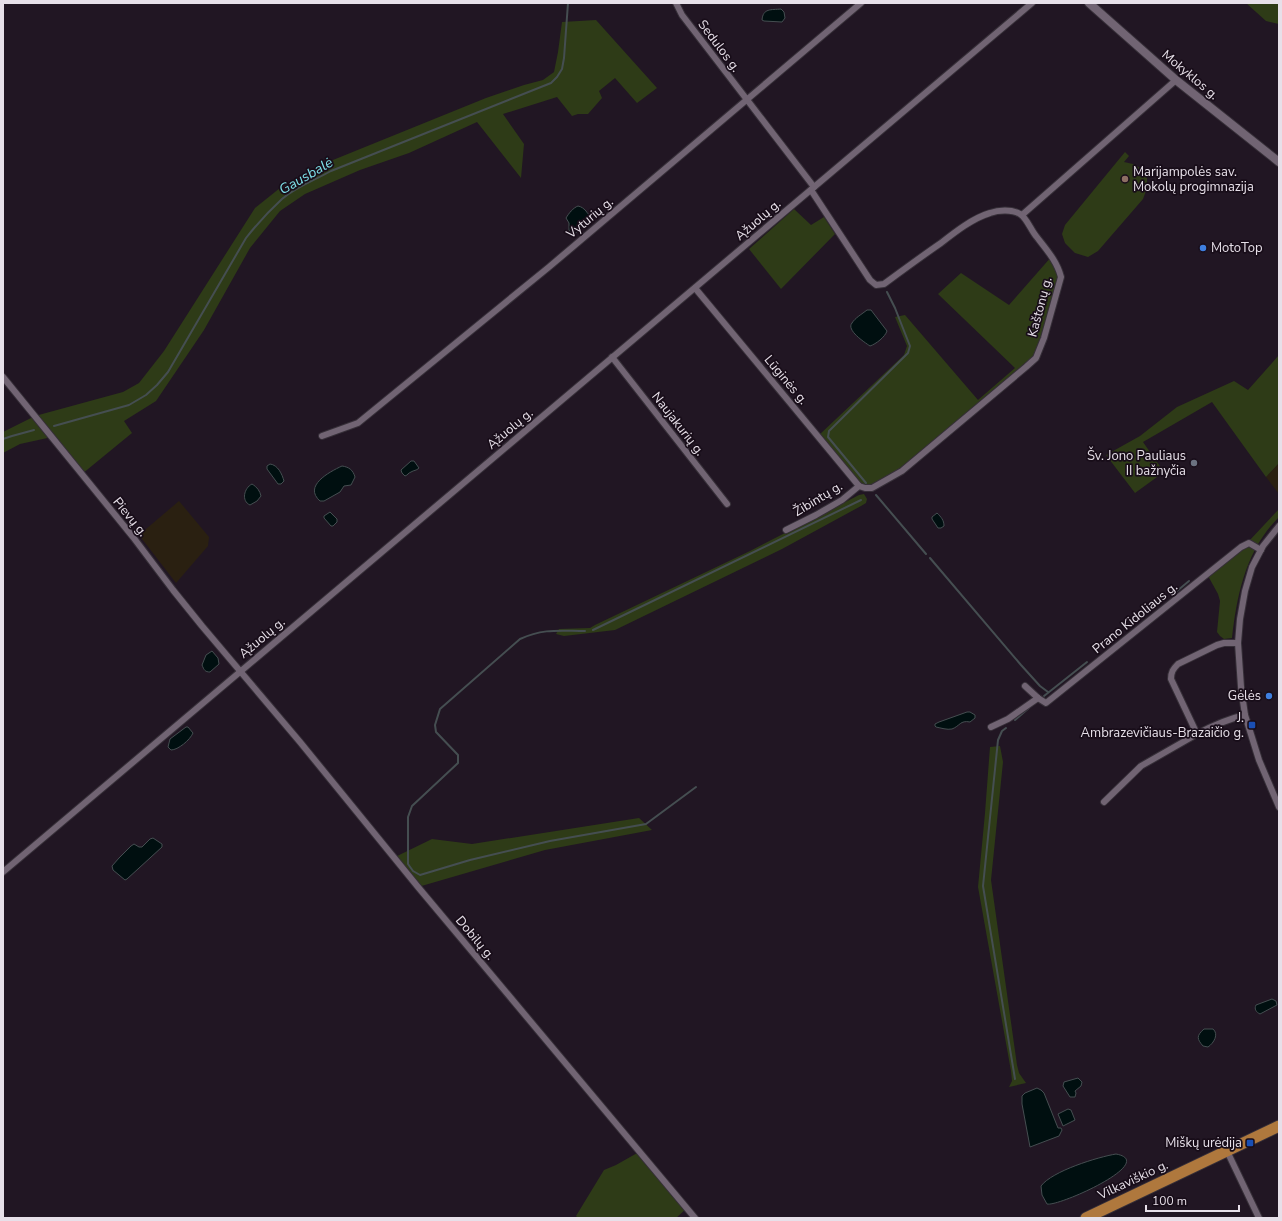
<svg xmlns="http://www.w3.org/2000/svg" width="1282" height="1221" viewBox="0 0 1282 1221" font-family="'Nunito Sans',sans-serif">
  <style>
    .commercial { fill: #2a2011 }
    .green { fill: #2e3b17 }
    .water { fill: #000f10; stroke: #454e51 }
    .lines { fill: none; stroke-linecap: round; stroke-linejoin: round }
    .stream { stroke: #454e51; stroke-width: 2 }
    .street-casing { stroke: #362f38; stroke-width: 8 }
    .secondary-casing { stroke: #362f38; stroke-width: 10 }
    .highway-casing { stroke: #362f38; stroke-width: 13 }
    .street { stroke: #716473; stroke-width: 6 }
    .secondary { stroke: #716473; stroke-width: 8 }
    .highway { stroke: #af783d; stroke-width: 11 }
    .education-dot { fill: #8d6e63; stroke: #180d19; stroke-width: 1.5 }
    .shop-dot { fill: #3f7fe0; stroke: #180d19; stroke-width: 1.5 }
    .worship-dot { fill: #6b7280; stroke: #180d19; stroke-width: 1.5 }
    .transit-dot { fill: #1a4fb4; stroke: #180d19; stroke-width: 1.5 }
    .labels { text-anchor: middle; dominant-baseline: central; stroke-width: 3.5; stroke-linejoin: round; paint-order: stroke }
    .street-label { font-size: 13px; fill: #e7e0e9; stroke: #180d19 }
    .poi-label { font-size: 13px; fill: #e7e0e9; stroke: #180d19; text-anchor: end }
    .water-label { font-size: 14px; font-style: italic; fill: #7ee0e8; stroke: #180d19 }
  </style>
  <rect width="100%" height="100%" fill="#211623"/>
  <!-- commercial -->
  <g class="commercial">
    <polygon points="1279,463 1279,494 1266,477"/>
    <polygon points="179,501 209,537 208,546 176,583 139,535"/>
  </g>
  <!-- green -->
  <g class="green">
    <polygon points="1246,3 1279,3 1279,24 1266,21"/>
    <polygon points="596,20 657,88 637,103 615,78 599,91 602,98 588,114 578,114 572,116 557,97 503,114 524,144 521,178 477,122 409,153 360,170 305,194 280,211 250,248 204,330 156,401 124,421 132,433 82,474 52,437 20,444 3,453 3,432 35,416 123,392 139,383 164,351 255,208 280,188 328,162 486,98 524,85 543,80 554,72 558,52 562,22"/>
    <polygon points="1125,152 1129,156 1124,162 1133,164 1142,169 1147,178 1147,188 1143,199 1098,251 1088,257 1075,253 1065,243 1062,234 1065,225"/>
    <polygon points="794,209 811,225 824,217 835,234 781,289 749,249"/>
    <polygon points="1052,256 1061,277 1036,358 902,471 872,488 859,486 818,436 904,355 907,346 895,317 905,315 978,400 1015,368 938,294 961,273 1009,305"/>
    <polygon points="1279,355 1279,463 1266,477 1212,402 1143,442 1164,472 1135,493 1106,455 1140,436 1177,407 1234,381 1248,390"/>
    <polygon points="864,494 867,499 866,503 861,506 782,549 615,630 564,636 556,634 559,629 590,628 595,625 750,551 859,495"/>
    <path d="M1279,509V517C1246,550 1237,594 1232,638L1224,639L1220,636L1217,632L1220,601L1218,594L1207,574L1249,541Z"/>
    <polygon points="1000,746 1003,762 991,880 1017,1065 1019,1073 1026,1083 1009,1087 1012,1081 1011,1071 978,887 985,813 990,747"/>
    <polygon points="639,818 652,830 545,850 418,887 393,858 432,839 472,844"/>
    <polygon points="639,1152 687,1208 676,1218 578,1218 576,1216 604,1170 616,1165"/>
  </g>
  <!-- water -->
  <g class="water">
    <path d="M781,9L784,12L785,18L782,22L764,21L762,20C763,8 771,10 781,9Z"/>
    <path d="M578,206C582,207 583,208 586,211C587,213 589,214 589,216C589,221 579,231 574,234L571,233L569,230V223L566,218C569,213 573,208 578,206Z"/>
    <path d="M867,310H871L887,331C885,337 876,344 870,346C864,342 846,330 852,323C855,318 862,314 867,310Z"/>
    <path d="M411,461H414L419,468C416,471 414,470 411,472C408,473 408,475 405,476L402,473L401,470Z"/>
    <path d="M270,464C278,465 282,474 284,481L281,484H278L267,469V466Z"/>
    <path d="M342,466C349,467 353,470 355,477L351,485L344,486L340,492L324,501H320C303,486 329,472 342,466Z"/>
    <path d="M252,484C257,487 260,491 261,496L257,501L250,505C241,501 244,488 252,484Z"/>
    <polygon points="330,512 337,519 337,522 333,526 331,526 324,518 324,516"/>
    <path d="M937,513C941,517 944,520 944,526L941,528H938L932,519V517Z"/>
    <path d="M212,651L218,658L219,664L210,672C205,672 204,670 202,665L206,655Z"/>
    <path d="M967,712H970L975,715V718L970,722C960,720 960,726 952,729C947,730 941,728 936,727L935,726V724L939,722Z"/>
    <path d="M186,727H188L193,733C190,740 178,750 171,750L168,747L170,739Z"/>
    <polygon points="153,838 162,844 162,847 127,879 125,880 113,870 112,866 119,858 131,846 134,844 139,847 142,847 150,839"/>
    <path d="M1272,999L1276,1001L1277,1005L1260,1014C1256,1012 1254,1009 1256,1005Z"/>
    <path d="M1204,1029H1213C1219,1034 1214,1043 1208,1047L1203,1046C1197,1039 1196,1036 1204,1029Z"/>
    <polygon points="1078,1078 1082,1082 1081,1086 1075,1091 1076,1093 1075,1097 1070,1097 1063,1086 1064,1082"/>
    <polygon points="1037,1088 1041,1090 1044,1093 1058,1128 1061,1128 1062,1130 1059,1136 1030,1147 1022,1104 1022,1096 1025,1093"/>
    <polygon points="1068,1109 1071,1110 1075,1120 1063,1126 1058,1114"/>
    <path d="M1116,1154C1159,1162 1058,1207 1047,1204L1042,1195L1041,1186C1052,1171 1098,1157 1116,1154Z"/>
  </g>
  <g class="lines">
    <!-- stream -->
    <g class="stream">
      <path d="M54,426L129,405L146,395L157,385L168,372L246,238C257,224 269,211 282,199C296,187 315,180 331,171L551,83L557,77L562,69L564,58L568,3"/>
      <polyline points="3,439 12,436 34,430"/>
      <polyline points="866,483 828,437 829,431 908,353 910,346 895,308 887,292"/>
      <polyline points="876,495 926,554"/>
      <polyline points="930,558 1021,665 1040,686 1048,692"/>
      <polyline points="1177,591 1189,581"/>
      <polyline points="593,630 861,500"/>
      <path d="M585,631C560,631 544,628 520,639L440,709L435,725L436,732L458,755V763L412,806L408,817V864L413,871L420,875L470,860L550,841L646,824L696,787"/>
      <polyline points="1044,696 1087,662"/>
      <polyline points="1015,720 1030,707"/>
      <polyline points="1006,728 1002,731 998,740 983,886 1015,1079"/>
    </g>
    <!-- street casing -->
    <g class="street-casing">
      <g id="street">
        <polyline points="676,3 682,15 814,187"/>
        <polyline points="1022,215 1176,80"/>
        <path d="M695,288L859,486L865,488H872L902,471L1026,367L1036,358L1044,338L1061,277C1057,261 1046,249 1036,236C1031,230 1026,217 1020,214C1012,209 998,210 990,213C973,218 955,232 941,243C922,256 903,270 884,284L876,285L870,280L811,190"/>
        <polyline points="612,357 727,504"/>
        <polyline points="3,377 133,537 173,590 202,626 300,742 418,887 695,1218"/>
        <polyline points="322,436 358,423 549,267 861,3"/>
        <polyline points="1279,526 1263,546 1252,567 1245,591 1240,619 1238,643 1241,687 1245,715 1259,760 1279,807"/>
        <polyline points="786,530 816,515 842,500 859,486"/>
        <polyline points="1025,686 1038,698 1046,703 1241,547 1249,543 1261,550"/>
        <polyline points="991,727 1008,719 1038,698"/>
        <path d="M1197,734C1212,726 1228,719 1245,715"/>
        <path d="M1104,802L1141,766L1197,734L1171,679C1171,672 1173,669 1178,664L1217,645L1224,643H1238"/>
        <polyline points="3,872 1032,3"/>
        <polyline points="1227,1151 1259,1218"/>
      </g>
    </g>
    <!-- secondary casing -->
    <g class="secondary-casing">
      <polyline id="secondary" points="1089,3 1176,80 1279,162"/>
    </g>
    <!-- highway casing -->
    <g class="highway-casing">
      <polyline id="highway" points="1086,1218 1279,1126"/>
    </g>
    <!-- street -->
    <use href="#street" class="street"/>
    <!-- secondary -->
    <use href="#secondary" class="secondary"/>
    <!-- highway -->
    <use href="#highway" class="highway"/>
  </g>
  <!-- markers -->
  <circle class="education-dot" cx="1125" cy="179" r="4"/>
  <g class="shop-dot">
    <circle cx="1203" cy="248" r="4"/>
    <circle cx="1269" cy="696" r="4"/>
  </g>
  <circle class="worship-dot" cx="1194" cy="463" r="4"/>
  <g class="transit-dot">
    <rect x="1248" y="721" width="8" height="8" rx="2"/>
    <rect x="1246" y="1139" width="8" height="8" rx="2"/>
  </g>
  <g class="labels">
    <!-- street labels -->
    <g class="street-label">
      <text transform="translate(719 46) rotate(53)">Sedulos g.</text>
      <text transform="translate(1190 75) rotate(40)">Mokyklos g.</text>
      <text transform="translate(590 218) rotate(-40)">Vyturių g.</text>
      <text transform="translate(758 220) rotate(-41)">Ąžuolų g.</text>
      <text transform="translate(1040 307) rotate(-75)">Kaštonų g.</text>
      <text transform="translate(786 380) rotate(50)">Lūginės g.</text>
      <text transform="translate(678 424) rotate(52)">Naujakurių g.</text>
      <text transform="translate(510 429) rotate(-40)">Ąžuolų g.</text>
      <text transform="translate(818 499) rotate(-31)">Žibintų g.</text>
      <text transform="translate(130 517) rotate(51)">Pievų g.</text>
      <text transform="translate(1135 618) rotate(-39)">Prano Kidoliaus g.</text>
      <text transform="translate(262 638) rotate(-40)">Ąžuolų g.</text>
      <text transform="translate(475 938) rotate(50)">Dobilų g.</text>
      <text transform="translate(1133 1180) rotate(-25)">Vilkaviškio g.</text>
    </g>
    <!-- poi labels -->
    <g class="poi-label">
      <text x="1133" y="172" text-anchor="start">Marijampolės sav.<tspan x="1133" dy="15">Mokolų progimnazija</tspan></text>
      <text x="1211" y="248" text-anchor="start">MotoTop</text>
      <text x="1186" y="456">Šv. Jono Pauliaus<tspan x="1186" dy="15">II bažnyčia</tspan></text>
      <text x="1261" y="696">Gėlės</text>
      <text x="1244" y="718">J.<tspan x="1244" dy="15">Ambrazevičiaus-Brazaičio g.</tspan></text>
      <text x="1242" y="1143">Miškų urėdija</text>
    </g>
    <!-- water labels -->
    <g class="water-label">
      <text transform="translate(306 176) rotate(-30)">Gausbalė</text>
    </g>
  </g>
  <!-- border -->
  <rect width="1282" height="1221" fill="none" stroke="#e7e0e9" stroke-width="8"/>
  <!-- scale -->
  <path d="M1146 1205v6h93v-6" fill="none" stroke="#e7e0e9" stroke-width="2"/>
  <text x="1152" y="1205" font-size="12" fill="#e7e0e9" stroke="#180d19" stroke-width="3" paint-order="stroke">100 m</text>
</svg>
